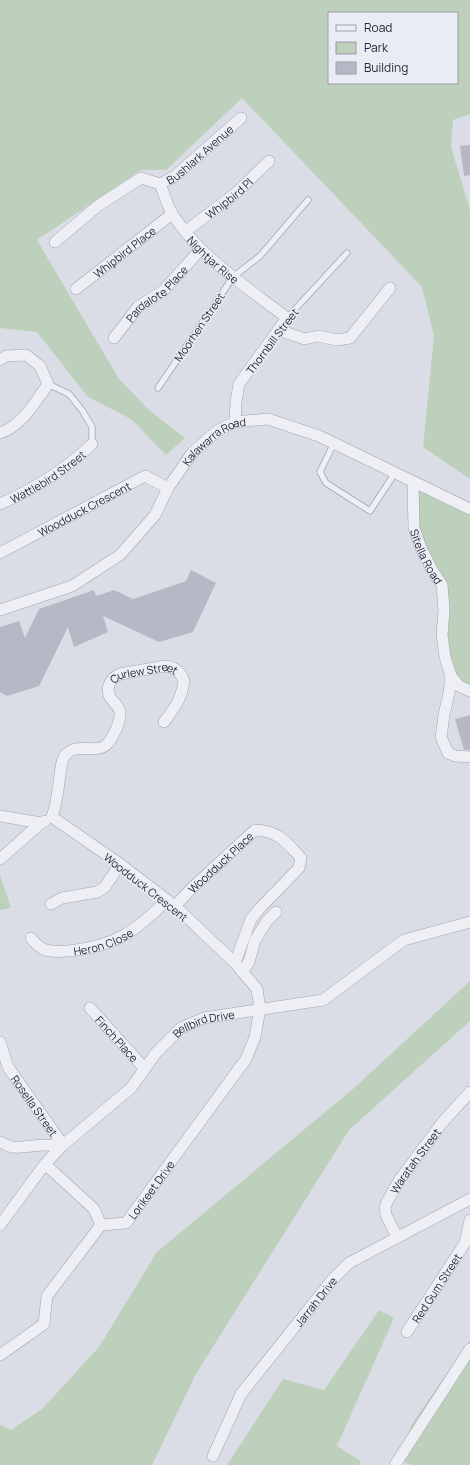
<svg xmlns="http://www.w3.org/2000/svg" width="470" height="1465" viewBox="0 0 470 1465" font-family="Manrope,sans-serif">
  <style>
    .green { fill: #bdd0bc; fill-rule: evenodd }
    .building { fill: #b6b8c5 }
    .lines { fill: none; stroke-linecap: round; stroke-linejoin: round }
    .service-casing { stroke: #a1a3b0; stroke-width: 7 }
    .minor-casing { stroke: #a1a3b0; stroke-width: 12 }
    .service { stroke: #eeeff4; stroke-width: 5.5 }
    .minor { stroke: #eeeff4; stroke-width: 11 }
    .labels { text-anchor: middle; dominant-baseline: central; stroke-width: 3; stroke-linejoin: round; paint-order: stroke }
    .street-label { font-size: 11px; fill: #25293c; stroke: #eaecf4 }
  </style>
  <rect width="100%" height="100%" fill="#dbdde6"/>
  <!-- green -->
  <g class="green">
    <path d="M0,0H470V114L453,120L451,147L470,210V479L423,447L434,336L422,287L242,98L166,170H141L37,240L119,379L150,411L185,438L166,455L131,419L88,397L37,332L0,328ZM329,13H457V83H329Z"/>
    <polygon points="413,482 470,509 470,691 451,676 442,585 421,548"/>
    <polygon points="0,875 11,908 0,910"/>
    <polygon points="470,981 470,1021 349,1130 196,1374 152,1465 0,1465 0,1425 11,1430 43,1408 99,1347 157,1252 353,1089"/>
    <polygon points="379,1310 394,1318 337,1446 361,1461 359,1465 227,1465 283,1379 324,1390"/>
    <polygon points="470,1340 470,1465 411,1465 398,1459 412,1424"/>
  </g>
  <!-- building -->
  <g class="building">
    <polygon points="470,145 470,175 464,176 460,146"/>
    <polygon points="191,570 216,583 193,632 159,642 103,616 108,632 74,647 68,627 39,686 7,696 0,692 0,627 19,621 25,638 39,609 94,590 96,596 114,590 133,599 186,581"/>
    <polygon points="470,715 470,750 464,750 455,719"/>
  </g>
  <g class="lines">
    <!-- service casing -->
    <g class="service-casing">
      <g id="service">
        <polyline points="287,318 347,253"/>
        <polyline points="48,384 69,394 82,410 92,427 92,444"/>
        <polyline points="158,388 233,277 260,256 308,200"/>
        <polyline points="334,443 320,472 326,483 370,511 395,473"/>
      </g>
    </g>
    <!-- minor casing -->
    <g class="minor-casing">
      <g id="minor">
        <path id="s1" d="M160,184C164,193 167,206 173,215C201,258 247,287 287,318L239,384L236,402L235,422"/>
        <path id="s2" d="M186,231L236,193L269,161"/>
        <path id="s3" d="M55,242L99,205L141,178L160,184L175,176L241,118"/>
        <path id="s4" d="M76,289L172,214"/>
        <polyline points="278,330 305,339 318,336 337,340 350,338 390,288"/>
        <path id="s5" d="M114,338L138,307L163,291L201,249"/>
        <path d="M0,360L6,356L26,355L40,366L48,384C35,402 22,426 0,433"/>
        <path id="s6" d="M413,482L414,528L421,548L432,570L442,585L444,610L442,635L445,657L451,676L459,686L470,691"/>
        <path id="s7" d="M0,504C34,489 65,470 92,444"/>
        <path id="s8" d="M0,553L145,476L168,488"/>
        <path id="s9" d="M0,610L72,586L120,555L155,515L168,488L192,453L217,431L235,422L268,419L319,436L470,509"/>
        <polyline points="451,676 449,693 444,715 441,737 448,753 455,756 470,757"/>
        <polyline points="0,816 41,823 45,821"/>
        <path id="s10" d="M52,817C57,803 58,789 60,775C61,769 61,762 64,757C75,740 97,756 108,743C112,739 113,734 116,730C118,724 121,718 120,712C118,705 113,702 110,697C105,687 111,678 120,674L165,666C175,667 181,672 184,681C182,698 174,709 164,722"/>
        <polyline points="0,859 41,823"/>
        <polyline points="51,904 62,898 97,892 105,887 120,864"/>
        <path id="s11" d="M175,906L193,887L255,830C279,831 286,842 301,858L299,868L261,907L251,919L235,963"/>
        <path id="s12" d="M31,938C42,953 52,952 69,951C115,946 135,932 167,900"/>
        <polyline points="242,972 249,962 255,940 267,921 276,912"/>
        <path id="s13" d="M90,1008L145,1069"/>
        <path id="s14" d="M0,1042L8,1067L63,1145"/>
        <path d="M0,1142C3,1143 8,1146 12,1147C24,1149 52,1140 59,1149"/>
        <polyline points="45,1164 94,1209 101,1225"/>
        <path id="s15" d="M0,1225L45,1164L63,1145L131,1088L156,1053L181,1028L204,1018L323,1000L404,940L470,922"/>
        <path id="s16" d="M397,1237L386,1215L385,1207L387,1202L400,1179L442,1123L470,1092"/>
        <path id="s17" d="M407,1332L465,1243L470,1220"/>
        <path id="s18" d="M0,1355L44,1324L47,1296L101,1225L126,1223L246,1059L255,1037L260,1009L257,989L235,963L175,906L120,864L52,817"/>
        <path id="s19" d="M213,1456L241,1394L332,1280L349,1263L470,1199"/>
        <polyline points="395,1465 470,1349"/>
      </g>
    </g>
    <!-- service -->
    <use href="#service" class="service"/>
    <!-- minor -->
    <use href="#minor" class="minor"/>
  </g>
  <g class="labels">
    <!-- street labels -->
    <g class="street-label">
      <text stroke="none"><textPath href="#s3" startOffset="177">Bushlark Avenue</textPath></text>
      <text stroke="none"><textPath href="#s2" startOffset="54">Whipbird Pl</textPath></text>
      <text stroke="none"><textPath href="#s4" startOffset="61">Whipbird Place</textPath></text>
      <text stroke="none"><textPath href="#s1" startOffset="94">Nightjar Rise</textPath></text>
      <text stroke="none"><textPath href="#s5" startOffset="62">Pardalote Place</textPath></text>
      <text transform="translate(199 327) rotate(-56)">Moorhen Street</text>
      <text transform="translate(272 341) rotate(-53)">Thornbill Street</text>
      <text stroke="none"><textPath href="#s9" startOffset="284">Kalawarra Road</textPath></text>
      <text stroke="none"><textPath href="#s7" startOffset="55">Wattlebird Street</textPath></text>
      <text stroke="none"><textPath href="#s8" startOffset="95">Woodduck Crescent</textPath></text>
      <text stroke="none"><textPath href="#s6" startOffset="77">Sitella Road</textPath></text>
      <text stroke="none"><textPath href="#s10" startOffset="214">Curlew Street</textPath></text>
      <text stroke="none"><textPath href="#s11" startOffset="63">Woodduck Place</textPath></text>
      <text transform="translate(146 887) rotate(38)">Woodduck Crescent</text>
      <text stroke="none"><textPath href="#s12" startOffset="78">Heron Close</textPath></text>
      <text stroke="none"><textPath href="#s15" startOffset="292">Bellbird Drive</textPath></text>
      <text stroke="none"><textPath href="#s13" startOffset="41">Finch Place</textPath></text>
      <text stroke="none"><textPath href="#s14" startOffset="73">Rosella Street</textPath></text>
      <text stroke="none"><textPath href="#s16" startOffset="88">Waratah Street</textPath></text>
      <text stroke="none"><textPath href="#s18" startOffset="238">Lorikeet Drive</textPath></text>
      <text stroke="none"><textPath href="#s17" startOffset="53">Red Gum Street</textPath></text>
      <text stroke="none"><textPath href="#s19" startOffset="187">Jarrah Drive</textPath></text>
    </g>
  </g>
  <!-- legend -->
  <rect x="328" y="12" width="130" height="72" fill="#eaecf4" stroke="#9b9eaa"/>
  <rect x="336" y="25" width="20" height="6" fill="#eeeff4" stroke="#9b9eaa"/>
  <text x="364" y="32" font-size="12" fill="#25293c">Road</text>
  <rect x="336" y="42" width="20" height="12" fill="#bdd0bc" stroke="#9b9eaa"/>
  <text x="364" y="52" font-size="12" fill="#25293c">Park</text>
  <rect x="336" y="62" width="20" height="12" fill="#b6b8c5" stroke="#9b9eaa"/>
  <text x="364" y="72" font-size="12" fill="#25293c">Building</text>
</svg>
